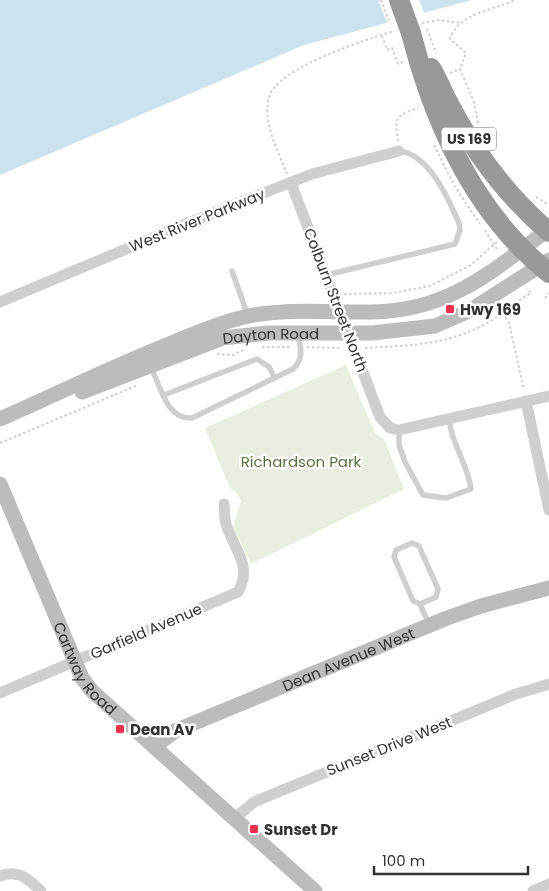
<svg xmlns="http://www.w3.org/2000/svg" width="549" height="891" viewBox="0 0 549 891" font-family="Poppins,sans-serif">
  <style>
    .green { fill: #e9efe0 }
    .water { fill: #cce3ee }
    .pier { fill: #fff }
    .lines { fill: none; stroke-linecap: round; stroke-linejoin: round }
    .path { stroke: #cfcfcf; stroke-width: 2; stroke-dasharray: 2.5 2.5; stroke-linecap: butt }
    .lane { stroke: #cfcfcf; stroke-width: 5.5 }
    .street { stroke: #cfcfcf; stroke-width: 11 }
    .secondary { stroke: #bcbcbc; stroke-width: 15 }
    .highway { stroke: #999; stroke-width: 20 }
    .path-bridge { stroke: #cfcfcf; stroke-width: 2; stroke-dasharray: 2.5 2.5; stroke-linecap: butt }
    .highway-bridge { stroke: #999; stroke-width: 20 }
    .poi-dot { fill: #eb314b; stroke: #fff; stroke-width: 2 }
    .labels { text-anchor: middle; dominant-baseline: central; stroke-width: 5; stroke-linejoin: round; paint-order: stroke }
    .shield { fill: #fff; stroke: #707070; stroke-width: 1 }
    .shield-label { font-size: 14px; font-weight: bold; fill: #323232 }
    .street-label { font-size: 15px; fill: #323232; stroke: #fff }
    .poi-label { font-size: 15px; font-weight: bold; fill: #323232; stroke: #fff; text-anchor: start }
    .park-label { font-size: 15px; fill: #58703d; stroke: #fff }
  </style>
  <rect width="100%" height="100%" fill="#fff"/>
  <!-- green -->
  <polygon class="green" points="346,365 375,433 384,439 404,489 251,564 233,526 241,501 237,493 230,488 205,428"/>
  <!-- water -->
  <polygon class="water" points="0,0 472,0 304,45 0,175"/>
  <!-- pier -->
  <polygon class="pier" points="378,0 419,0 425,15 388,25"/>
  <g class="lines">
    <!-- path -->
    <g class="path">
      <polyline points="422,23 439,20 462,23"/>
      <polyline points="427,29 436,53"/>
      <polyline points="382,36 387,50 392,48 398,64 403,62"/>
      <polyline points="450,73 460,69"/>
      <path d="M478,123L474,102L460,69L466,53L450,39C459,12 495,10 515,0"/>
      <path d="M398,141C394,118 396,115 418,108"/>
      <polyline points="434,145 455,187 480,224"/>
      <path d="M287,174C278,151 262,122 269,97C277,68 365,40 394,31"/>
      <polyline points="536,197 549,205"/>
      <polyline points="485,230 498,251"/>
      <polyline points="344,294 393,293 430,286 471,265 497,242"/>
      <polyline points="545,298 549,293"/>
      <polyline points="503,313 509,323 524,390"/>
      <polyline points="262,347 292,347"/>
      <polyline points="307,347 342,348"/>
      <path d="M365,348C412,345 446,346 489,322C504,313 516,301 531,293L527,288"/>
      <polyline points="217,354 233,355 245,349"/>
      <polyline points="0,443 138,385"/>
    </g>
    <!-- lane -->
    <g class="lane">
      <polyline points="232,271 248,316"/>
      <path d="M326,275L455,244L460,230L459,223C448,198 429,154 399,151"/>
      <path d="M151,367C160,386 167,420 192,418L293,369C304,359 301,349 298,335"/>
      <polyline points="164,395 257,359 269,367 275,378"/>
      <path d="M399,430V445L405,462L423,495L446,498L471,489C468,465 452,445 449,420"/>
      <polyline points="420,604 436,597 438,589 419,546 412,543 396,550 394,557 413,601 420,604 429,624"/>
    </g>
    <!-- street -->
    <g class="street">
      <polyline points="291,183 380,417 390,428 399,430 549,396"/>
      <polyline points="0,302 188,223 312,174 399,151"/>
      <polyline points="526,401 549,510"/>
      <path d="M0,693L238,592C253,565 234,550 226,524C224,518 225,510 224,504"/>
      <polyline points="234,819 254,802 516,694 549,684"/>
      <path d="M0,876C19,869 28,879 41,891"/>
      <polyline points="533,891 549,884"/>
    </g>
    <!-- secondary -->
    <g class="secondary">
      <path id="s1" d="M82,392L223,338L268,333H372L435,326L469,311L549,260"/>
      <path d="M0,419C54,395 108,369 162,347C188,336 213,325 240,318C282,307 329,313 372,312C449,311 491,272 549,229"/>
      <path id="s2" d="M0,484L82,678L92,691L315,891"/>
      <path id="s3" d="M154,747L175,731L447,618L481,606L549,588"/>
    </g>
    <!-- highway -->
    <g class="highway">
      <path d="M411,33C434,123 475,214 549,273"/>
      <path d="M431,68C438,79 442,91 448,102C473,150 508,197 549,232"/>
    </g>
    <!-- path-bridge -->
    <polyline class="path-bridge" points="381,0 390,23"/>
    <!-- highway-bridge -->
    <polyline class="highway-bridge" points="399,0 411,33"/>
  </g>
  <!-- markers -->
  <g class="poi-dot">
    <rect x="445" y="304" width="10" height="10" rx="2.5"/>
    <rect x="115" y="724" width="10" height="10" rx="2.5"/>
    <rect x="249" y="824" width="10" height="10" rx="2.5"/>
  </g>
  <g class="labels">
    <!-- shield labels -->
    <rect class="shield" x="441.5" y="127.5" width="55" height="23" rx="4"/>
    <g class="shield-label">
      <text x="469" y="139">US 169</text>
    </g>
    <!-- street labels -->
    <g class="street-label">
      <text transform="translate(197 220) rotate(-22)">West River Parkway</text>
      <text transform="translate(336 300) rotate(69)">Colburn Street North</text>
      <text stroke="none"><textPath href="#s1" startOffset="199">Dayton Road</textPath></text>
      <text transform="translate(146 631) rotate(-23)">Garfield Avenue</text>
      <text stroke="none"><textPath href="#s3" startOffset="214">Dean Avenue West</textPath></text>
      <text stroke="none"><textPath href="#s2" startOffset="204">Cartway Road</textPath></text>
      <text transform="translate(389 746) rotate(-22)">Sunset Drive West</text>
    </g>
    <!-- poi labels -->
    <g class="poi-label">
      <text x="460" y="309">Hwy 169</text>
      <text x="130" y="729">Dean Av</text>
      <text x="264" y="829">Sunset Dr</text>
    </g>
    <!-- park labels -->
    <g class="park-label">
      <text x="301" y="461">Richardson Park</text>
    </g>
  </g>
  <!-- scale -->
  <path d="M374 866v8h154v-8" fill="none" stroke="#323232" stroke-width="2.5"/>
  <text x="382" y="866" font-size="15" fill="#323232" stroke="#ffffff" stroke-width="4" paint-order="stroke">100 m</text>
</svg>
